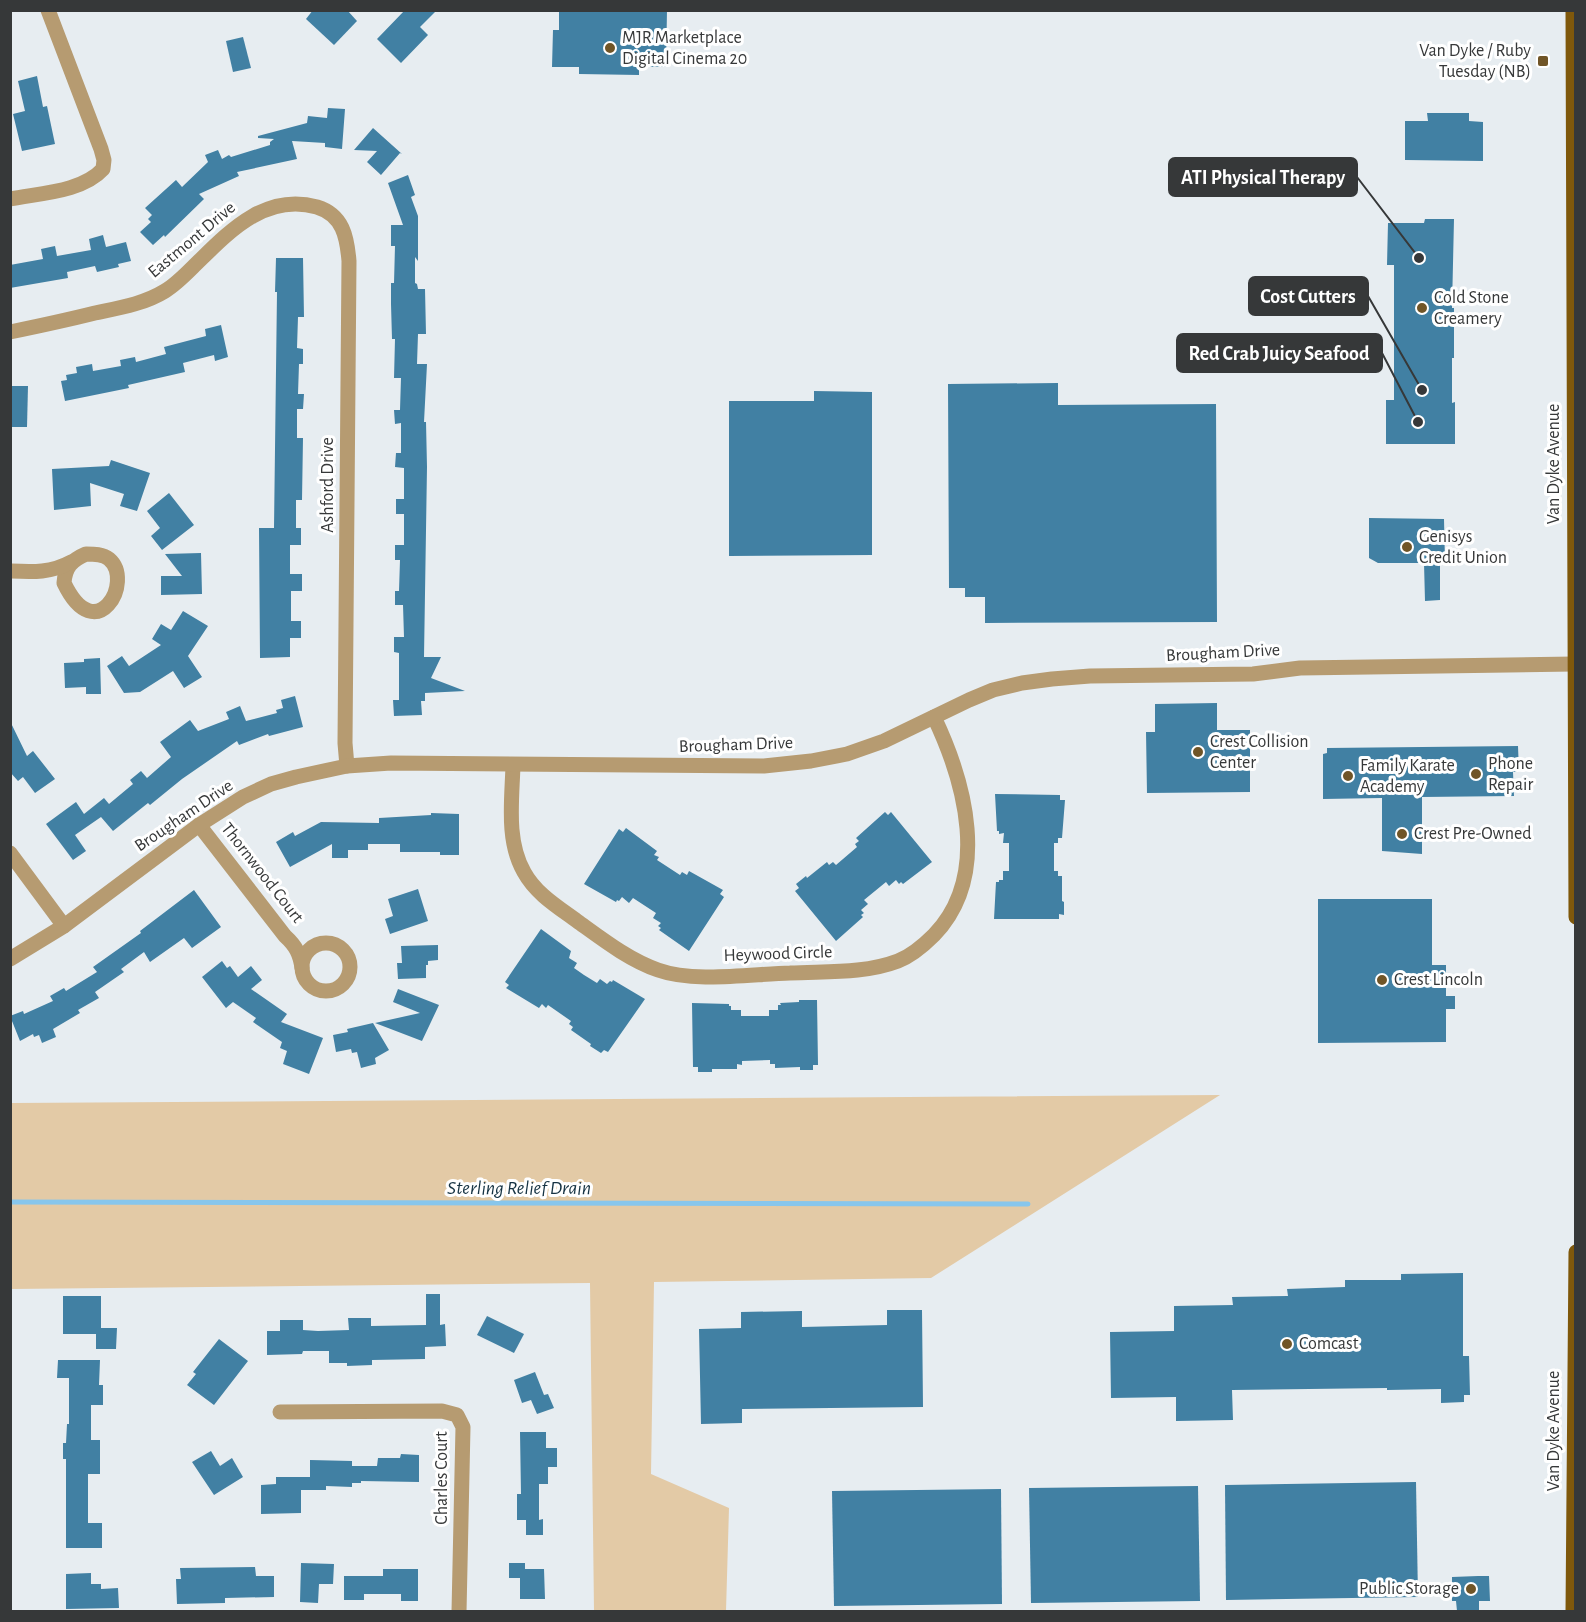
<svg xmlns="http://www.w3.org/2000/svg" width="1586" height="1622" viewBox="0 0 1586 1622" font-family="'Alegreya Sans',sans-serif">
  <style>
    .green { fill: #e3caa6 }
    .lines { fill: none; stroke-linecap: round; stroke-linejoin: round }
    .stream { stroke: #87c6ec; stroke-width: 5 }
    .building { fill: #4180a3 }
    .minor { stroke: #b69b71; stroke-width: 15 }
    .major { stroke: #7f580b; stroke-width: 15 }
    .poi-dot { fill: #705527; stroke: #fff; stroke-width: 2 }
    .labels { text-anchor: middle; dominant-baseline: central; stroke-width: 6; stroke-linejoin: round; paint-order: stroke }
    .poi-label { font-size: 18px; fill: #363839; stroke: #fff; text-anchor: start }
    .street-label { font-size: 18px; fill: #363839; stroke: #fff }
    .water-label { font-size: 20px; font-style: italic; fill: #163343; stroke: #fff }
    .leader { fill: none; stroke: #363839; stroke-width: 2 }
    .callout-dot { fill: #363839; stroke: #fff; stroke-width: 2 }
    .callout { fill: #363839; stroke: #363839; stroke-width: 2 }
    .callout-label { font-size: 20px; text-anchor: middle; font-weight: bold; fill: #fff }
  </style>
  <rect width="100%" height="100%" fill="#e7edf1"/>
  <!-- green -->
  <polygon class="green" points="1220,1095 931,1278 654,1282 651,1474 729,1508 726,1611 594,1611 590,1283 11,1289 11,1103"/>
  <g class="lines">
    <!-- stream -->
    <polyline class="stream" points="10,1202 1028,1204"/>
  </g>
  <!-- building -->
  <g class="building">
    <polygon points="313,10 347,10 357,21 334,45 306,19"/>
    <polygon points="405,10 437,10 420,27 428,35 401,63 377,39"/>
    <polygon points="559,10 667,10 666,67 639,67 639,75 579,74 579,67 552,67 553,30 559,30"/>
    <polygon points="243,37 251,68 233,72 226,41"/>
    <polygon points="37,76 43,107 47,106 55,144 22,151 13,114 25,111 18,81"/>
    <polygon points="328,108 345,109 342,149 325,147 325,143 292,141 297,159 237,172 239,176 199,194 204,199 165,237 164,235 153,245 140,232 151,222 148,219 152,215 145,208 176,180 182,187 208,162 205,155 218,150 222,159 229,155 231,157 270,145 270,142 274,139 258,138 258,136 307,123 308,116 327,118"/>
    <polygon points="1427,113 1469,113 1469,121 1483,122 1483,161 1405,160 1405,121 1428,121"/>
    <polygon points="373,128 402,154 400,153 381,175 367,162 377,151 354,150"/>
    <polygon points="408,175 415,195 411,197 418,216 418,261 415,257 415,283 417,284 418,289 425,289 426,334 418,334 417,364 427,364 424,422 426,422 427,467 424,657 441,657 431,678 465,691 425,693 425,701 421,701 422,715 394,716 393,700 399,700 399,653 394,652 394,637 404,637 403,605 395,605 395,591 399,591 400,560 395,560 395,545 404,545 404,514 396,514 396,499 404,499 404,468 395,467 396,453 401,453 401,423 395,424 394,410 400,410 401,378 394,378 395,339 392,339 391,304 391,283 394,283 395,246 391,246 391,225 403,225 388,183"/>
    <polygon points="1425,219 1454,219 1452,308 1454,308 1454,358 1452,358 1452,403 1455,402 1455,444 1386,444 1386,400 1394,400 1394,265 1387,265 1388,223 1424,223"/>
    <polygon points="103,235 106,247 126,242 131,261 118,264 119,267 97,272 95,266 67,272 68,278 10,288 10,265 43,259 41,249 55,246 57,256 91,250 89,239"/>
    <polygon points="276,258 303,258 304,317 298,317 297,348 303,349 303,364 299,364 298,394 304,394 303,409 297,409 297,438 303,438 302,500 296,500 296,528 301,528 301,545 290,545 290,574 302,574 302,591 291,591 291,621 301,621 301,638 290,638 290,657 260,658 259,528 274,528 277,292 275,292"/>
    <polygon points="221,325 228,357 215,361 214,355 183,363 185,372 128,385 129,388 65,401 61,381 67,380 66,375 77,373 76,367 92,364 93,371 121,366 120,360 135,357 136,362 166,354 164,347 206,336 205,329"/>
    <polygon points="1058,383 1058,405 1216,404 1217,622 985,623 985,597 965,597 965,588 949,588 948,384"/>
    <polygon points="10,386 28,386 27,427 10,427"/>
    <polygon points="814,391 872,392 872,555 729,556 729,401 814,401"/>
    <polygon points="111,460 150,473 137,511 120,506 124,494 90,483 91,506 54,510 52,469 109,466"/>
    <polygon points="169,493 194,525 162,550 151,536 160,528 147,511"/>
    <polygon points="1369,518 1444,519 1445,563 1440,563 1440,600 1425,601 1424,563 1378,563 1369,558"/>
    <polygon points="201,553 202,594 161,595 161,576 182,576 165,554"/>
    <polygon points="183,611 208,626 188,656 202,677 184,688 173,671 140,692 124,693 107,666 122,656 129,666 161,645 152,639 161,624 171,630"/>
    <polygon points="100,658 101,694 86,694 86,687 65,688 64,663 84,662 84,659"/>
    <polygon points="295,696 303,727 269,736 268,734 239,745 237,741 182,779 150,805 148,803 113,831 101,817 75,835 86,851 73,860 46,824 76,802 84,814 104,798 109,804 133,784 130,780 141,771 147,778 171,757 160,742 190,720 198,731 229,719 226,712 240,706 246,721 277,713 276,710 283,708 281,700"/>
    <polygon points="1217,703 1217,730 1250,730 1250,792 1147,793 1146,732 1155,732 1155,704"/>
    <polygon points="10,721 27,756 33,751 55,779 35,793 23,777 18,781 10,772"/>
    <polygon points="1518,746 1519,772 1513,772 1514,796 1422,797 1422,854 1382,851 1382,798 1323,799 1323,754 1327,753 1327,748"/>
    <polygon points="995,794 1060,795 1060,800 1065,800 1062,838 1058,838 1058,843 1054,843 1054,871 1058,871 1058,876 1062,876 1062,901 1064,902 1064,915 1059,914 1059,919 994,919 996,882 999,882 999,880 1003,880 1003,871 1009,871 1009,843 1003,843 1004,833 999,834 999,831 997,831"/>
    <polygon points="885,812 888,815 891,812 932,862 903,884 901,882 899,884 896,880 889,886 886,882 864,900 868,904 861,910 864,913 861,915 863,917 836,941 795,891 799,888 796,884 806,876 807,878 827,862 829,865 833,862 836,865 857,847 855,844 859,841 856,838"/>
    <polygon points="431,813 459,814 459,855 440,855 440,852 400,852 400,844 368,844 368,850 348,850 348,858 332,858 332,844 290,867 276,842 293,832 295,836 321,822 379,823 379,818 431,815"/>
    <polygon points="626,828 657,851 654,855 659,857 657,860 680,875 682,872 687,875 689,871 723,890 720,894 724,897 689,951 659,930 661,928 658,926 661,923 653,918 656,913 633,898 629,903 622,897 619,901 617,900 616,902 584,884 619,829 623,832"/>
    <polygon points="418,889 428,921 390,934 385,919 393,916 388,899"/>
    <polygon points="194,890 221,927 192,948 184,938 150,962 144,952 121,969 124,972 95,992 99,998 78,1010 80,1013 53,1029 56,1037 42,1043 39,1035 34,1037 33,1034 20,1041 10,1016 23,1011 24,1014 53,1001 50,996 64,988 66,991 97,972 93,967 141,933 140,931"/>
    <polygon points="1318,899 1432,899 1432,965 1446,965 1446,996 1455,996 1455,1009 1446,1009 1446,1042 1318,1043"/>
    <polygon points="541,929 571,951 569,958 577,963 574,968 584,975 597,983 600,979 607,984 610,981 612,982 613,980 645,999 608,1052 604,1050 601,1053 590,1046 591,1044 571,1030 573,1027 569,1024 571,1021 548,1005 546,1008 542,1004 539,1008 506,988 509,985 505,982"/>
    <polygon points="438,945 438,960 428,961 428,965 426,965 426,978 398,979 397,963 402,963 401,946"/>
    <polygon points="222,961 227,968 230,966 238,977 251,966 262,980 251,989 287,1014 281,1022 323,1038 309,1074 283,1064 287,1051 280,1048 282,1042 253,1022 256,1018 233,1002 226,1008 202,977"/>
    <polygon points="398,989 439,1005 422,1041 375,1023 420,1013 393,1002"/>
    <polygon points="799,1000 817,1000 818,1065 813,1065 813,1070 800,1070 800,1067 775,1068 775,1064 770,1064 770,1060 742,1061 742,1065 737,1064 737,1069 712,1069 712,1072 698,1072 698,1067 693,1067 692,1003 729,1004 729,1006 731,1006 731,1010 741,1010 741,1016 769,1016 769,1010 778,1010 778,1005 781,1005 780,1003 799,1002"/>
    <polygon points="373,1023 389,1050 375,1058 376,1064 361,1068 357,1052 352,1053 351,1049 336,1052 333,1035 348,1032 347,1029"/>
    <polygon points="1463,1273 1463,1356 1469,1356 1470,1395 1464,1395 1464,1402 1441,1403 1441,1389 1387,1390 1387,1388 1232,1390 1233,1420 1176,1421 1176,1397 1111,1398 1110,1332 1174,1331 1174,1306 1233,1305 1232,1297 1288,1296 1287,1289 1345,1287 1345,1280 1401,1280 1401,1274"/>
    <polygon points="426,1294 440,1294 440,1325 445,1324 446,1346 425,1347 425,1359 372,1360 372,1365 347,1366 347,1363 329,1363 329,1351 303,1351 302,1354 267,1355 267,1331 280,1331 280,1320 303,1320 303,1330 318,1331 349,1330 348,1318 371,1318 371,1326 426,1325"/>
    <polygon points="63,1296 101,1296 101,1328 117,1328 116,1349 96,1349 96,1334 63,1334"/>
    <polygon points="887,1310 922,1310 923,1407 742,1409 742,1423 701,1424 699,1329 741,1328 741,1312 802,1311 802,1327 887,1325"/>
    <polygon points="487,1316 524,1334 514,1353 477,1335"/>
    <polygon points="219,1339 248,1361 214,1405 187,1385 196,1374 193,1372"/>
    <polygon points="58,1360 100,1360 99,1385 103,1385 103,1405 91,1405 91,1440 100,1440 100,1474 88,1474 88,1523 102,1523 102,1548 66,1548 66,1459 63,1459 63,1443 66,1443 67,1424 69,1424 69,1378 57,1378"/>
    <polygon points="535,1372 544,1395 548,1394 554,1408 537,1414 531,1400 522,1403 514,1380"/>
    <polygon points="520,1432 546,1432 546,1448 557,1448 557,1467 548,1467 548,1484 539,1484 539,1520 543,1519 543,1535 526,1535 526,1520 517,1520 517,1494 521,1494"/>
    <polygon points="211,1451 220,1466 232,1458 243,1477 214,1495 192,1462"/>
    <polygon points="401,1454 419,1455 419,1482 361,1481 361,1483 352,1483 352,1487 326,1486 326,1490 301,1490 301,1513 261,1514 261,1485 276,1484 276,1477 310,1477 310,1460 352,1461 352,1466 377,1466 378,1458 400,1458"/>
    <polygon points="1416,1482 1418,1597 1226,1600 1225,1485"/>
    <polygon points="1198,1486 1200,1601 1031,1603 1029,1488"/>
    <polygon points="1001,1489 1002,1604 834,1606 832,1491"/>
    <polygon points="301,1563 334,1564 333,1584 319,1584 318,1603 300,1602"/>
    <polygon points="509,1563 525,1563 525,1569 544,1569 545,1599 520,1599 520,1578 509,1578"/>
    <polygon points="255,1567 256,1576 274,1576 274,1597 225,1598 225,1603 177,1604 176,1579 181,1579 180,1568"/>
    <polygon points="383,1569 418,1569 418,1601 401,1601 401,1594 364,1594 364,1600 344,1600 344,1576 383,1576"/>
    <polygon points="91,1573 91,1584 101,1584 101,1589 118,1588 119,1608 66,1609 66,1574"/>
    <polygon points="1478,1576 1489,1576 1490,1601 1479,1601 1479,1611 1457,1611 1456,1601 1452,1601 1452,1577"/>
  </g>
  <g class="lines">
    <!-- minor -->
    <g class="minor">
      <path d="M10,199C40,193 82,192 103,169L104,160L101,149L48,10"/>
      <path d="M10,332C39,326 67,320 95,313C119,308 144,304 165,291C175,285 184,276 193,267C227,234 264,192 317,207C343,215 347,237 349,261L345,743L347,766"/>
      <path d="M86,554C94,554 103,554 109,559C135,581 96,650 64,583C65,567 72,560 86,554Z"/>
      <path d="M10,571C33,572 51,573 71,562"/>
      <path d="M513,765C512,800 506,841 524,872C536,894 558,907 577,921C602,939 629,960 658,970C694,983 751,974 790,973C825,971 864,974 898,961C911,956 924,945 934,935C991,876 965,782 934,717"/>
      <path d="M199,825L285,936C296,946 300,954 302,968"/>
      <polyline points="10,853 64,926"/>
      <circle cx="326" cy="967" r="24"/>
      <polyline points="10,959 64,926 199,825 243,797 271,784 296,777 347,766 391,763 764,766 811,761 847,754 884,741 969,700 993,690 1022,683 1052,679 1090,676 1253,674 1300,668 1574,664"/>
      <polyline points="280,1412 442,1411 457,1415 463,1427 459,1612"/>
    </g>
    <!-- major -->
    <g class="major">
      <polyline points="1573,10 1576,917"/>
      <polyline points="1573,1612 1576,1252"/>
    </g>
  </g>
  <!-- markers -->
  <g class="poi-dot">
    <circle cx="610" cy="48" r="6"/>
    <rect x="1537" y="55" width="12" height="12" rx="3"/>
    <circle cx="1422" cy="308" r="6"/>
    <circle cx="1407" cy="547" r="6"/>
    <circle cx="1198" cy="752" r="6"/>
    <circle cx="1476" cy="774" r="6"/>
    <circle cx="1348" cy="776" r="6"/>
    <circle cx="1402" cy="834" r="6"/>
    <circle cx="1382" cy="980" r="6"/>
    <circle cx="1287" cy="1344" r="6"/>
    <circle cx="1471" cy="1589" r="6"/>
  </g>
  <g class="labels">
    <!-- poi labels -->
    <g class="poi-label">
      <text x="622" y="38">MJR Marketplace<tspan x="622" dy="21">Digital Cinema 20</tspan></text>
      <text x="1531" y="51" text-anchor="end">Van Dyke / Ruby<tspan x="1531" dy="21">Tuesday (NB)</tspan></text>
      <text x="1434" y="298">Cold Stone<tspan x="1434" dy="21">Creamery</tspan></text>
      <text x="1419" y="537">Genisys<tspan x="1419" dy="21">Credit Union</tspan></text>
      <text x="1210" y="742">Crest Collision<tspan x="1210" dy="21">Center</tspan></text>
      <text x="1488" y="764">Phone<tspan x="1488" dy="21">Repair</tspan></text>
      <text x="1360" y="766">Family Karate<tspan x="1360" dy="21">Academy</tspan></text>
      <text x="1414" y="834">Crest Pre-Owned</text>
      <text x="1394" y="980">Crest Lincoln</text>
      <text x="1299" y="1344">Comcast</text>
      <text x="1459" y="1589" text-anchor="end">Public Storage</text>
    </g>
    <!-- street labels -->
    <g class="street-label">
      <text transform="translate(192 240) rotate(-40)">Eastmont Drive</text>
      <text transform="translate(1554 464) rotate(-90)">Van Dyke Avenue</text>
      <text transform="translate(328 485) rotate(-90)">Ashford Drive</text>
      <text transform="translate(1223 653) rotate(-3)">Brougham Drive</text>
      <text transform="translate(736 745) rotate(-2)">Brougham Drive</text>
      <text transform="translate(184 816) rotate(-34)">Brougham Drive</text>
      <text transform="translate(262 873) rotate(52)">Thornwood Court</text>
      <text transform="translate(778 954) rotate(-2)">Heywood Circle</text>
      <text transform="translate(1554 1431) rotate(-90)">Van Dyke Avenue</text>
      <text transform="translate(442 1478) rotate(-90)">Charles Court</text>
    </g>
    <!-- water labels -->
    <g class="water-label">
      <text x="519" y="1188">Sterling Relief Drain</text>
    </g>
  </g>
  <!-- callouts -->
  <path class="leader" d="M1419 258L1357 177M1422 390L1368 296M1418 422L1382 353"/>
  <g class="callout-dot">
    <circle cx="1419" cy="258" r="6"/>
    <circle cx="1422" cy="390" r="6"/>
    <circle cx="1418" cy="422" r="6"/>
  </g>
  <g class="callout">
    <rect x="1169" y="158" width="188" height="38" rx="6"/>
    <rect x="1249" y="277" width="119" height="38" rx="6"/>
    <rect x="1177" y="334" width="205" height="38" rx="6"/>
  </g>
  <g class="callout-label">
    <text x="1263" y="184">ATI Physical Therapy</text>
    <text x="1308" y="303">Cost Cutters</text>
    <text x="1279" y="360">Red Crab Juicy Seafood</text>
  </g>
  <!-- border -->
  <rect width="1586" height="1622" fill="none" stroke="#363839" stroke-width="24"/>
</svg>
